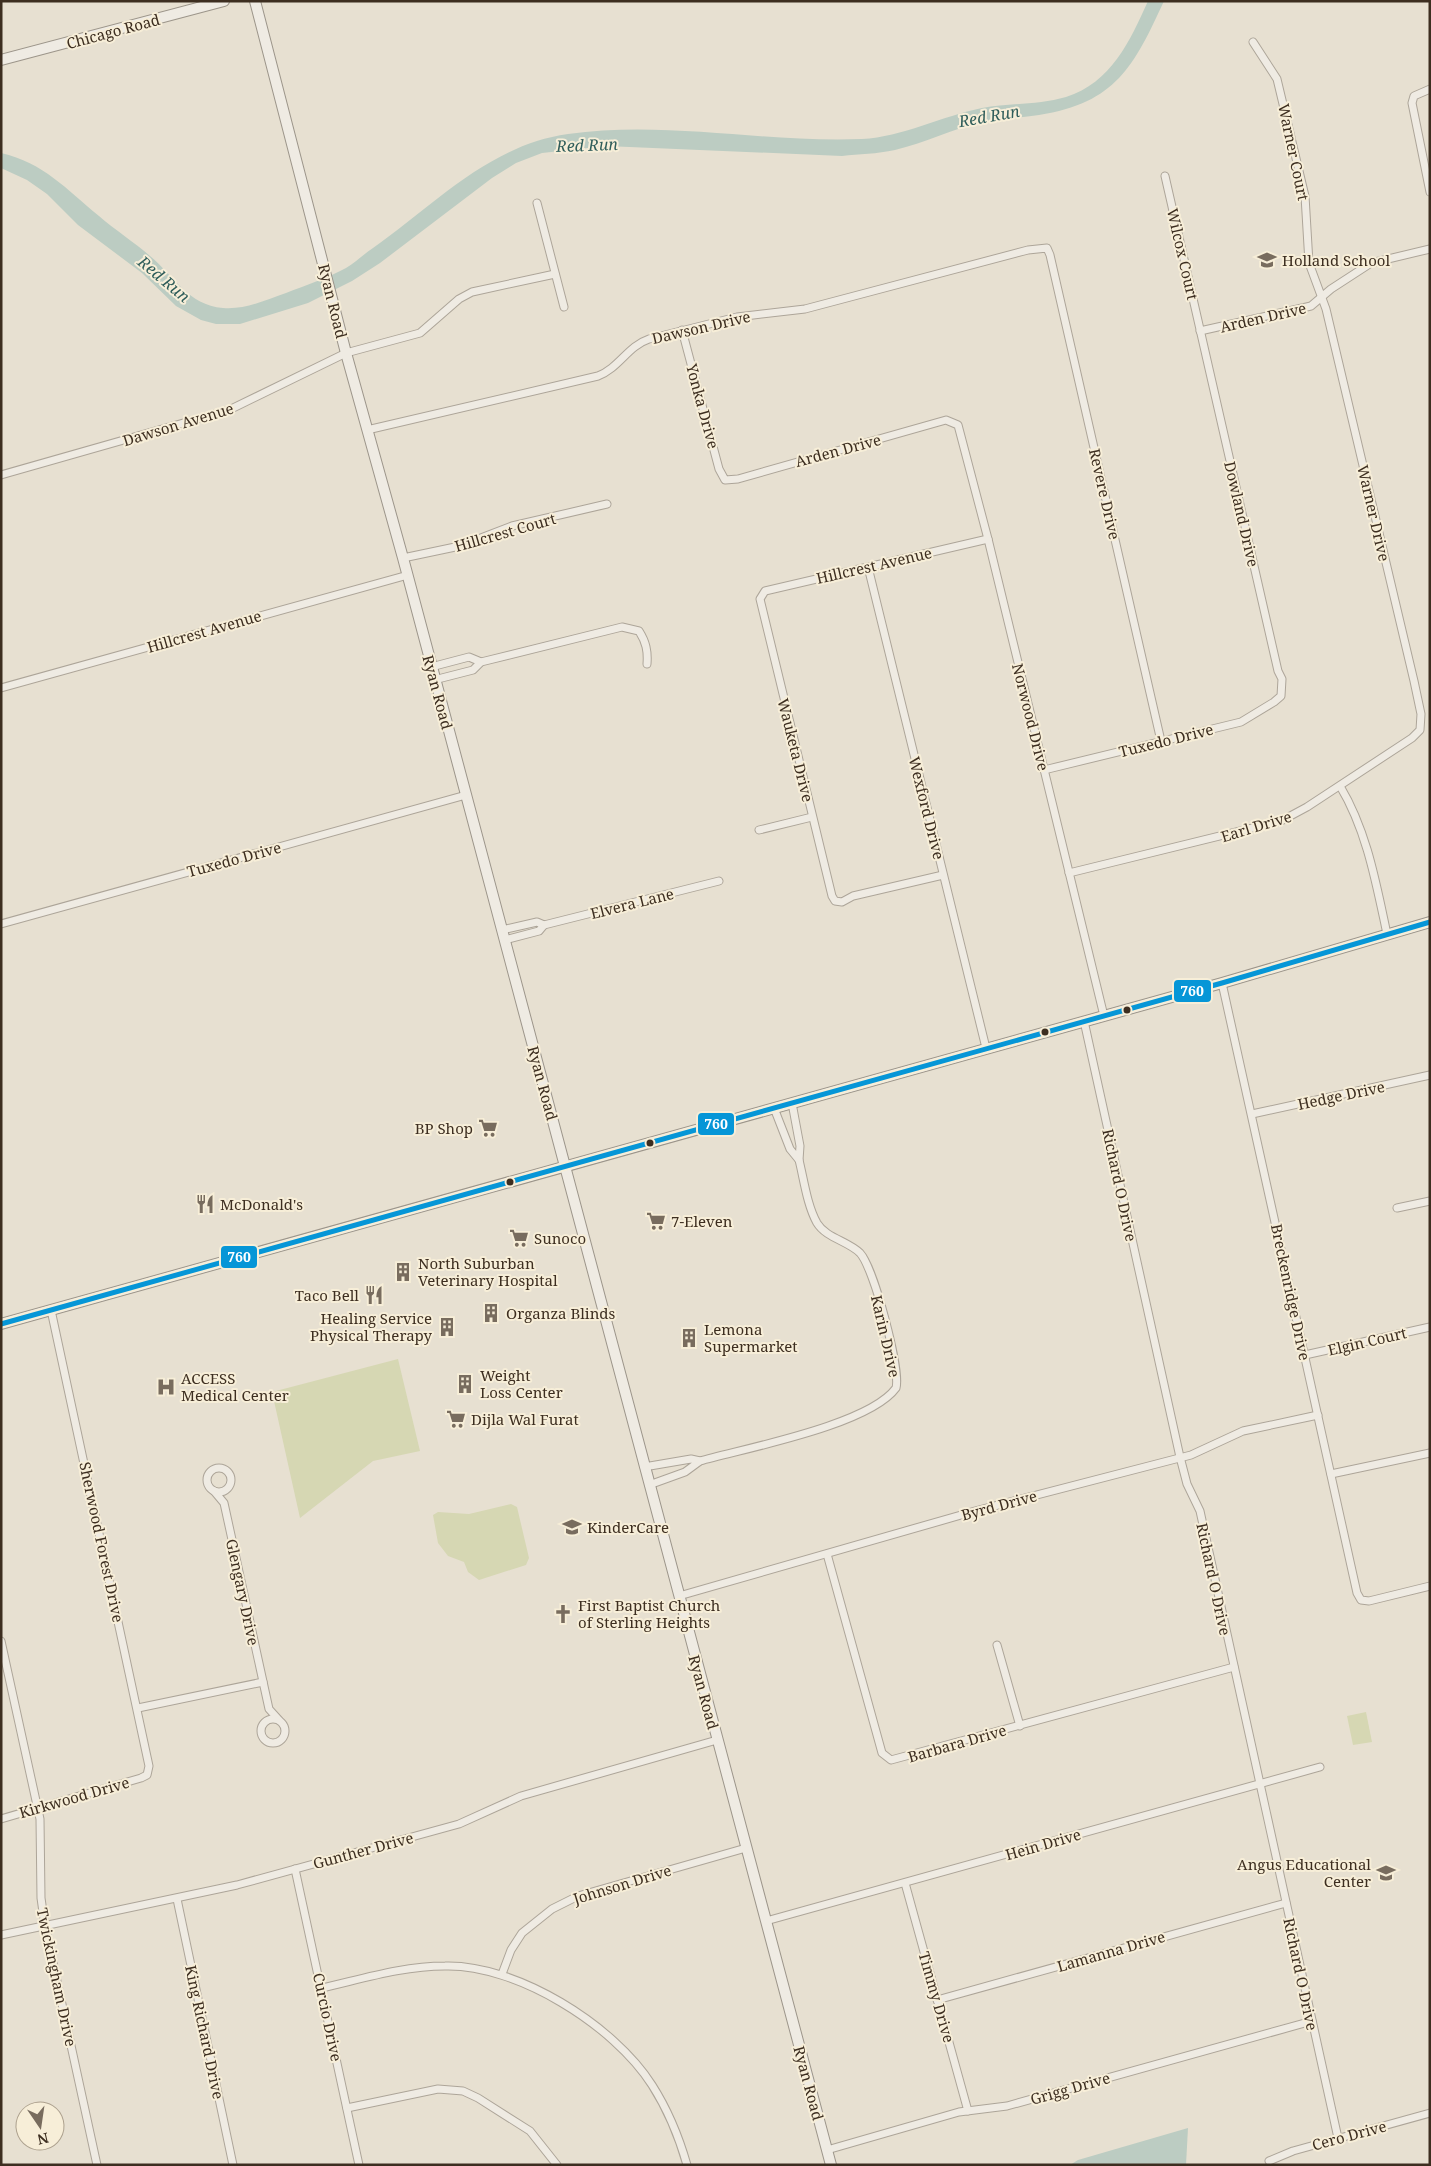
<svg xmlns="http://www.w3.org/2000/svg" width="1431" height="2166" viewBox="0 0 1431 2166" font-family="'Noto Serif',serif">
  <style>
    .green { fill: #d6d7b3 }
    .water { fill: #bcccc2 }
    .lines { fill: none; stroke-linecap: round; stroke-linejoin: round }
    .street-casing { stroke: #ada599; stroke-width: 9 }
    .secondary-casing { stroke: #9c958a; stroke-width: 12 }
    .street { stroke: #efebe3; stroke-width: 7 }
    .secondary { stroke: #efebe3; stroke-width: 10 }
    .bus-1-casing { stroke: #f7eed8; stroke-width: 9 }
    .bus-1 { stroke: #0696d7; stroke-width: 5 }
    .bus-dot { fill: #3d2e20; stroke: #f7eed8; stroke-width: 2 }
    .labels { text-anchor: middle; dominant-baseline: central; stroke-width: 4; stroke-linejoin: round; paint-order: stroke }
    .street-label { font-size: 15px; fill: #3d2e20; stroke: #f7eed8 }
    .poi-label { font-size: 15px; fill: #3d2e20; stroke: #f7eed8; text-anchor: start }
    .water-label { font-size: 16px; font-style: italic; fill: #2f5d5a; stroke: #f7eed8 }
    .line-badge { stroke: #f7eed8; stroke-width: 2 }
    .badge-label { font-size: 14px; text-anchor: middle; font-weight: bold; fill: #fff }
  </style>
  <rect width="100%" height="100%" fill="#e7e0d1"/>
  <!-- green -->
  <g class="green">
    <polygon points="398,1359 420,1451 373,1461 300,1518 272,1392"/>
    <polygon points="511,1504 517,1507 529,1558 526,1565 479,1580 468,1572 464,1562 448,1556 438,1543 433,1515 438,1512 469,1514"/>
    <polygon points="1366,1712 1372,1742 1353,1745 1347,1716"/>
  </g>
  <!-- water -->
  <g class="water">
    <path d="M1148,1H1164C1134,66 1116,103 1039,115C1020,118 1001,118 982,122C953,129 924,143 895,150C877,154 859,154 842,156L606,146L542,153L516,163L492,178L380,263L352,281L308,303L240,324H216L201,320L176,306L142,273L78,225L47,194L27,180L1,168V153C44,163 66,189 99,216C115,230 134,242 150,256C174,276 188,305 223,308C244,310 266,300 286,293C306,285 328,278 346,268C356,262 364,254 373,248C434,205 489,145 568,134C665,120 764,143 862,139C902,137 942,116 982,108C1009,103 1039,105 1066,97C1111,83 1130,41 1148,1Z"/>
    <polygon points="1188,2128 1186,2165 1070,2165 1078,2160"/>
  </g>
  <g class="lines">
    <!-- street casing -->
    <g class="street-casing">
      <g id="street">
        <polyline points="1430,89 1414,96 1412,103 1430,192"/>
        <polyline points="537,203 564,307"/>
        <polyline points="682,330 719,469 725,480 738,479 946,420 958,425 988,539 1104,1016"/>
        <polyline points="1200,331 1311,306 1331,289 1371,263 1430,249"/>
        <path d="M367,430L598,376C619,368 628,346 649,339L737,317L805,309L1028,250L1047,248L1050,255L1161,741"/>
        <polyline points="1,475 229,410 346,353 420,333 459,299 472,292 555,274"/>
        <polyline points="403,558 460,546 512,526 607,504"/>
        <polyline points="868,567 986,1048"/>
        <polyline points="431,667 469,657 481,662"/>
        <path d="M434,680L473,670L481,662L622,627L639,631C646,642 648,651 647,664"/>
        <polyline points="1,688 408,575"/>
        <polyline points="1044,770 1241,722 1274,702 1281,696 1282,679 1278,671 1165,176"/>
        <path d="M1340,786C1367,831 1376,883 1387,934"/>
        <polyline points="759,830 812,817"/>
        <polyline points="1069,873 1281,821 1307,807 1412,738 1420,730 1421,714 1414,681 1326,309 1309,263 1305,196 1277,79 1253,42"/>
        <polyline points="943,875 853,896 842,902 835,901 832,896 760,599 765,591 988,539"/>
        <polyline points="1,924 466,795"/>
        <polyline points="502,930 537,922 544,925 719,881"/>
        <polyline points="505,940 539,931 544,925"/>
        <polyline points="1222,983 1357,1593 1361,1600 1369,1601 1430,1586"/>
        <polyline points="1084,1021 1180,1457 1187,1484 1200,1511 1338,2138"/>
        <polyline points="774,1108 790,1149 799,1160 800,1146 792,1103"/>
        <polyline points="1252,1114 1430,1075"/>
        <polyline points="1397,1208 1430,1201"/>
        <polyline points="1305,1355 1430,1327"/>
        <path d="M700,1461C746,1448 869,1425 896,1388C901,1370 874,1268 860,1253C848,1241 826,1238 817,1223C807,1205 804,1180 799,1160"/>
        <polyline points="644,1467 691,1459 700,1461 685,1472 649,1485"/>
        <circle cx="219" cy="1480" r="12"/>
        <polyline points="1331,1474 1430,1453"/>
        <polyline points="214,1491 224,1503 269,1709 279,1720"/>
        <polyline points="827,1554 882,1753 891,1760 1234,1667"/>
        <polyline points="679,1596 975,1511 1191,1455 1243,1431 1318,1415"/>
        <polyline points="1,1641 40,1819 41,1898 45,1926 97,2165"/>
        <polyline points="997,1645 1020,1726"/>
        <polyline points="138,1708 263,1682"/>
        <circle cx="273" cy="1731" r="12"/>
        <polyline points="1,1819 141,1778 147,1775 149,1766 51,1310"/>
        <polyline points="295,1869 359,2165"/>
        <polyline points="905,1883 968,2111"/>
        <polyline points="177,1899 233,2165"/>
        <polyline points="766,1921 1320,1767"/>
        <polyline points="1,1935 237,1885 459,1824 521,1796 717,1740"/>
        <polyline points="502,1974 511,1950 522,1933 552,1909 578,1896 746,1848"/>
        <path d="M322,1988C362,1979 403,1966 445,1966C516,1964 614,2025 652,2085C668,2110 679,2137 687,2165"/>
        <polyline points="937,2000 1286,1903"/>
        <polyline points="347,2108 438,2089 463,2091 478,2098 530,2131 557,2165"/>
        <polyline points="827,2150 959,2112 1007,2106 1312,2021"/>
        <polyline points="1269,2161 1293,2151 1430,2113"/>
      </g>
    </g>
    <!-- secondary casing -->
    <g class="secondary-casing">
      <g id="secondary">
        <polyline points="255,1 346,353 403,558 831,2165"/>
        <polyline points="1,60 224,1"/>
        <polyline points="1,1324 1222,983 1430,922"/>
      </g>
    </g>
    <!-- street -->
    <use href="#street" class="street"/>
    <!-- secondary -->
    <use href="#secondary" class="secondary"/>
    <!-- bus-1 casing -->
    <g class="bus-1-casing">
      <polyline id="bus-1" points="1,1324 1222,983 1430,922"/>
    </g>
    <!-- bus-1 -->
    <use href="#bus-1" class="bus-1"/>
  </g>
  <!-- icons -->
  <defs>
    <g id="school-bare" transform="scale(1.5)"><path d="M0-5L7-2L0 1L-7-2ZM-4 1L0 2.5L4 1V4Q0 6-4 4Z" fill="#786c5e" stroke="#f7eed8" stroke-width="2.5" paint-order="stroke"/></g>
    <g id="supermarket-bare" transform="scale(1.5)"><path d="M-6-5.5h2.5l.6 2H6L4.5 2H-2.5L-4.4-4H-6ZM-1.5 3.2a1.3 1.3 0 1 0 .1 0ZM3 3.2a1.3 1.3 0 1 0 .1 0Z" fill="#786c5e" stroke="#f7eed8" stroke-width="2.5" paint-order="stroke"/></g>
    <g id="restaurant-bare" transform="scale(1.5)"><path d="M-5-6h1v4h1v-4h1v4h1v-4h1v5L-1.5 .5V6h-2V.5L-5-1ZM5-6V6H3V1.5H1.5Q1.5-4 5-6Z" fill="#786c5e" stroke="#f7eed8" stroke-width="2.5" paint-order="stroke"/></g>
    <g id="building-bare" transform="scale(1.5)"><path d="M-4-6H4V6H1V3H-1V6H-4ZM-2.5-4.3h1.7v1.8h-1.7ZM.8-4.3h1.7v1.8H.8ZM-2.5-1h1.7V.8h-1.7ZM.8-1h1.7V.8H.8Z" fill="#786c5e" stroke="#f7eed8" stroke-width="2.5" paint-order="stroke"/></g>
    <g id="hospital-bare" transform="scale(1.5)"><path d="M-5-5h3v3.5h4V-5h3V5h-3V1.5h-4V5h-3Z" fill="#786c5e" stroke="#f7eed8" stroke-width="2.5" paint-order="stroke"/></g>
    <g id="church-bare" transform="scale(1.5)"><path d="M-1.2-6h2.4v3.5h3.3v2.4h-3.3V6h-2.4V-.1h-3.3v-2.4h3.3Z" fill="#786c5e" stroke="#f7eed8" stroke-width="2.5" paint-order="stroke"/></g>
  </defs>
  <g fill-rule="evenodd">
    <use href="#school-bare" x="1267" y="260"/>
    <use href="#supermarket-bare" x="488" y="1128"/>
    <use href="#restaurant-bare" x="205" y="1204"/>
    <use href="#supermarket-bare" x="656" y="1221"/>
    <use href="#supermarket-bare" x="519" y="1238"/>
    <use href="#building-bare" x="403" y="1272"/>
    <use href="#restaurant-bare" x="374" y="1295"/>
    <use href="#building-bare" x="491" y="1313"/>
    <use href="#building-bare" x="447" y="1327"/>
    <use href="#building-bare" x="689" y="1338"/>
    <use href="#building-bare" x="465" y="1384"/>
    <use href="#hospital-bare" x="166" y="1387"/>
    <use href="#supermarket-bare" x="456" y="1419"/>
    <use href="#school-bare" x="572" y="1527"/>
    <use href="#church-bare" x="563" y="1614"/>
    <use href="#school-bare" x="1386" y="1873"/>
  </g>
  <!-- markers -->
  <g class="bus-dot">
    <circle cx="1127" cy="1010" r="4.5"/>
    <circle cx="1045" cy="1032" r="4.5"/>
    <circle cx="650" cy="1143" r="4.5"/>
    <circle cx="510" cy="1182" r="4.5"/>
  </g>
  <g class="labels">
    <!-- street labels -->
    <g class="street-label">
      <text transform="translate(113 31) rotate(-15)">Chicago Road</text>
      <text transform="translate(1294 152) rotate(78)">Warner Court</text>
      <text transform="translate(1183 254) rotate(77)">Wilcox Court</text>
      <text transform="translate(333 301) rotate(76)">Ryan Road</text>
      <text transform="translate(1263 317) rotate(-13)">Arden Drive</text>
      <text transform="translate(701 327) rotate(-13)">Dawson Drive</text>
      <text transform="translate(703 406) rotate(75)">Yonka Drive</text>
      <text transform="translate(178 424) rotate(-17)">Dawson Avenue</text>
      <text transform="translate(838 450) rotate(-15)">Arden Drive</text>
      <text transform="translate(1105 494) rotate(77)">Revere Drive</text>
      <text transform="translate(1374 513) rotate(77)">Warner Drive</text>
      <text transform="translate(1242 514) rotate(77)">Dowland Drive</text>
      <text transform="translate(505 532) rotate(-16)">Hillcrest Court</text>
      <text transform="translate(874 565) rotate(-13)">Hillcrest Avenue</text>
      <text transform="translate(204 631) rotate(-16)">Hillcrest Avenue</text>
      <text transform="translate(438 692) rotate(75)">Ryan Road</text>
      <text transform="translate(1031 717) rotate(76)">Norwood Drive</text>
      <text transform="translate(1166 740) rotate(-14)">Tuxedo Drive</text>
      <text transform="translate(796 750) rotate(76)">Wauketa Drive</text>
      <text transform="translate(927 808) rotate(76)">Wexford Drive</text>
      <text transform="translate(1256 826) rotate(-17)">Earl Drive</text>
      <text transform="translate(234 859) rotate(-15)">Tuxedo Drive</text>
      <text transform="translate(632 903) rotate(-14)">Elvera Lane</text>
      <text transform="translate(543 1083) rotate(75)">Ryan Road</text>
      <text transform="translate(1341 1095) rotate(-12)">Hedge Drive</text>
      <text transform="translate(1120 1185) rotate(78)">Richard O Drive</text>
      <text transform="translate(1291 1292) rotate(78)">Breckenridge Drive</text>
      <text transform="translate(886 1336) rotate(77)">Karin Drive</text>
      <text transform="translate(1367 1341) rotate(-13)">Elgin Court</text>
      <text transform="translate(999 1505) rotate(-15)">Byrd Drive</text>
      <text transform="translate(102 1542) rotate(78)">Sherwood Forest Drive</text>
      <text transform="translate(1214 1579) rotate(78)">Richard O Drive</text>
      <text transform="translate(243 1592) rotate(78)">Glengary Drive</text>
      <text transform="translate(704 1692) rotate(75)">Ryan Road</text>
      <text transform="translate(957 1743) rotate(-16)">Barbara Drive</text>
      <text transform="translate(74 1797) rotate(-16)">Kirkwood Drive</text>
      <text transform="translate(1043 1844) rotate(-16)">Hein Drive</text>
      <text transform="translate(363 1850) rotate(-15)">Gunther Drive</text>
      <text transform="translate(622 1884) rotate(-17)">Johnson Drive</text>
      <text transform="translate(1111 1951) rotate(-16)">Lamanna Drive</text>
      <text transform="translate(1301 1974) rotate(78)">Richard O Drive</text>
      <text transform="translate(57 1977) rotate(78)">Twickingham Drive</text>
      <text transform="translate(937 1997) rotate(74)">Timmy Drive</text>
      <text transform="translate(328 2017) rotate(78)">Curcio Drive</text>
      <text transform="translate(205 2032) rotate(78)">King Richard Drive</text>
      <text transform="translate(809 2083) rotate(75)">Ryan Road</text>
      <text transform="translate(1070 2088) rotate(-16)">Grigg Drive</text>
      <text transform="translate(1349 2135) rotate(-15)">Cero Drive</text>
    </g>
    <!-- poi labels -->
    <g class="poi-label">
      <text x="1282" y="260">Holland School</text>
      <text x="473" y="1128" text-anchor="end">BP Shop</text>
      <text x="220" y="1204">McDonald's</text>
      <text x="671" y="1221">7-Eleven</text>
      <text x="534" y="1238">Sunoco</text>
      <text x="418" y="1263">North Suburban<tspan x="418" dy="17">Veterinary Hospital</tspan></text>
      <text x="359" y="1295" text-anchor="end">Taco Bell</text>
      <text x="506" y="1313">Organza Blinds</text>
      <text x="432" y="1318" text-anchor="end">Healing Service<tspan x="432" dy="17">Physical Therapy</tspan></text>
      <text x="704" y="1329">Lemona<tspan x="704" dy="17">Supermarket</tspan></text>
      <text x="480" y="1375">Weight<tspan x="480" dy="17">Loss Center</tspan></text>
      <text x="181" y="1378">ACCESS<tspan x="181" dy="17">Medical Center</tspan></text>
      <text x="471" y="1419">Dijla Wal Furat</text>
      <text x="587" y="1527">KinderCare</text>
      <text x="578" y="1605">First Baptist Church<tspan x="578" dy="17">of Sterling Heights</tspan></text>
      <text x="1371" y="1864" text-anchor="end">Angus Educational<tspan x="1371" dy="17">Center</tspan></text>
    </g>
    <!-- water labels -->
    <g class="water-label">
      <text transform="translate(989 116) rotate(-10)">Red Run</text>
      <text transform="translate(587 145) rotate(-2)">Red Run</text>
      <text transform="translate(164 279) rotate(40)">Red Run</text>
    </g>
  </g>
  <g class="line-badge">
    <rect x="1173" y="979" width="39" height="24" rx="5" fill="#0696d7"/>
    <rect x="697" y="1112" width="38" height="24" rx="5" fill="#0696d7"/>
    <rect x="220" y="1245" width="38" height="24" rx="5" fill="#0696d7"/>
  </g>
  <g class="badge-label">
    <text x="1192" y="996">760</text>
    <text x="716" y="1129">760</text>
    <text x="239" y="1262">760</text>
  </g>
  <!-- border -->
  <rect width="1431" height="2166" fill="none" stroke="#3d2e20" stroke-width="5"/>
  <!-- north arrow -->
  <g transform="translate(40 2126) rotate(167)"><circle r="24" fill="#f7eed8" stroke="#ada18e"/>
  <path d="M0-4L9 19L0 12L-9 19Z" fill="#786c5e"/>
  <text y="-8" font-size="14" font-weight="bold" text-anchor="middle" fill="#3d2e20">N</text>
  </g>
</svg>
